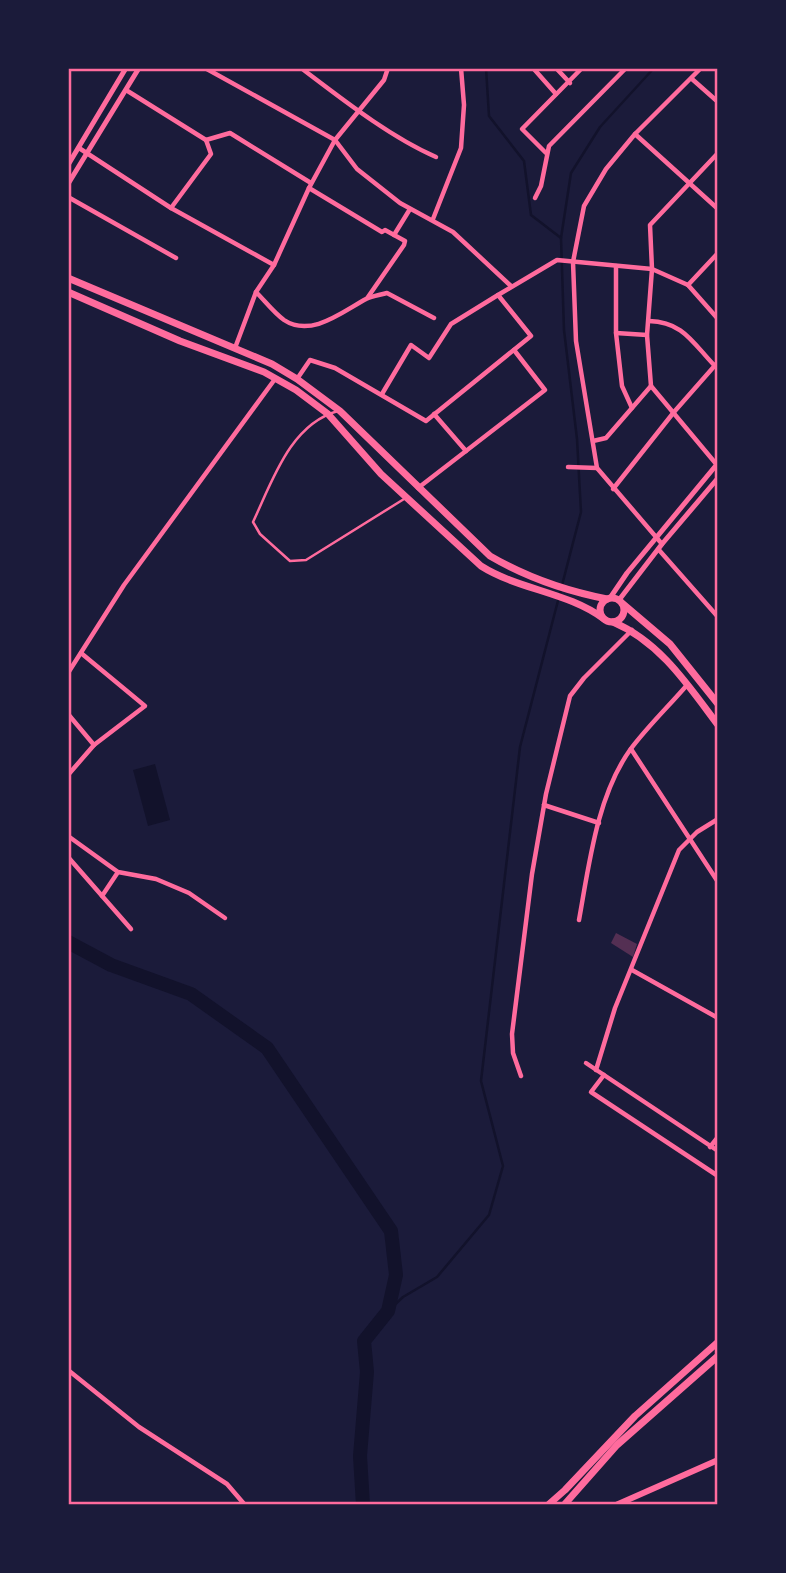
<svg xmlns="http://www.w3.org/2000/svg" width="786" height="1573" viewBox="0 0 786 1573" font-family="Lato,sans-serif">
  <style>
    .water { fill: #12122b }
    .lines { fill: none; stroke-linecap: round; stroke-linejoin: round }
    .stream { stroke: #12122b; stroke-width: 2.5 }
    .river { stroke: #12122b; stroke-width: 14 }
    .building { fill: #542f53 }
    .service { stroke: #ff6b9d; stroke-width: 2.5 }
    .minor { stroke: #ff6b9d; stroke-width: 4.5 }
    .tertiary { stroke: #ff6b9d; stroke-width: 5 }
    .secondary { stroke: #ff6b9d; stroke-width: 6 }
    .primary { stroke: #ff6b9d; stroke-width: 7 }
    .trunk { stroke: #ff6b9d; stroke-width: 7 }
    .neatline { fill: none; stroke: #ff6b9d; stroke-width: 2.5 }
  </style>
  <rect width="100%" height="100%" fill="#1b1b3a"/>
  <!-- water -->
  <polygon class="water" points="155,764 170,820 148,826 133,770"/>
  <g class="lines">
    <!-- stream -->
    <g class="stream">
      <polyline points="561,238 571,173 600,127 654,68"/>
      <polyline points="388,1311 403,1297 437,1277 489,1215 503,1166 481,1081 520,747 581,512 577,439 564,330 561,238 531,215 524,161 489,116 486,68"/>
    </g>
    <!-- river -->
    <polyline class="river" points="68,942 111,965 191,994 267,1048 391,1231 396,1275 388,1311 364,1341 367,1372 360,1456 363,1505"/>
  </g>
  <!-- building -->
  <polygon class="building" points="616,933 637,944 633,957 611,943"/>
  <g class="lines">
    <!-- service -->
    <path class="service" d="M338,411C290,424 272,482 253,522L260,534L290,561L306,560L404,499"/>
    <!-- minor -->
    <g class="minor">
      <polyline points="205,68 335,140 357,169 400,203 453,232 511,286"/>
      <path d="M301,68C342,99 390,137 436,157"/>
      <polyline points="533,68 556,94"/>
      <polyline points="556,68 570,83"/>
      <polyline points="692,79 718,102"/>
      <polyline points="126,90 206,140 211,154 171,208"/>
      <polyline points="635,134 718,209"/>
      <polyline points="206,140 230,133 311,183"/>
      <polyline points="79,148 171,208 274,265"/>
      <polyline points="546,153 522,129 582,68"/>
      <polyline points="309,188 382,232 385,230 405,241 404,245 368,297"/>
      <polyline points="68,197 176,258"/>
      <polyline points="535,198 541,186 549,146 626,68"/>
      <polyline points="433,219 461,148 464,105 461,68"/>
      <polyline points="394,235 410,209"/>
      <polyline points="616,266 616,333 622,386 632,408"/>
      <polyline points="688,285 718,253"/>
      <path d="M256,292C265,301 274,313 284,320C311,338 342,312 366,299C372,296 380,295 387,293L434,318"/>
      <path d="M649,321C683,322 692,342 714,365"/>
      <polyline points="616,333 647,335"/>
      <polyline points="235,348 256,292 274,265 309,188 335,140 384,80 388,68"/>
      <polyline points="297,379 310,360 335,368 426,421 531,336 498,295 557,260 652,269 688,285 718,319"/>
      <polyline points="382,394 411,345 429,358 451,324 498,295"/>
      <polyline points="434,414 466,451"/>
      <polyline points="593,441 606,438 651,386"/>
      <polyline points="717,465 651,386 647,335 652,269 650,225 718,153"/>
      <polyline points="568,467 597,468"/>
      <polyline points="418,488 545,390 514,350"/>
      <polyline points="613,489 674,412 718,362"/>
      <polyline points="662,544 597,468 576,341 573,262 584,206 606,169 635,134 701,68"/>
      <polyline points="659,550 718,617"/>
      <polyline points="81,653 145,706 94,745"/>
      <polyline points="68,673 124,585 275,379"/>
      <polyline points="68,714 94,745 68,775"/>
      <polyline points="631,749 718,882"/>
      <polyline points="544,805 599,823"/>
      <polyline points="68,836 118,872 156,879 189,893 225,918"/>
      <polyline points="68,857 131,929"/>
      <polyline points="102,896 118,872"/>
      <path d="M579,920C589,865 597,796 630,750C647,727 669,706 687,685"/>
      <polyline points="632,970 718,1018"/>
      <polyline points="586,1063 718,1151"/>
      <polyline points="596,1070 615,1008 679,850 697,832 718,819"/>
      <polyline points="604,1075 591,1092 718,1176"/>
      <polyline points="521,1076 513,1053 512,1034 532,874 546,794 570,696 584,678 632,630"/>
      <polyline points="710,1147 718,1137"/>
      <polyline points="68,1370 139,1427 227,1484 245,1505"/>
    </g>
    <!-- tertiary -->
    <g class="tertiary">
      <polyline points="68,165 126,68"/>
      <polyline points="68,184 139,68"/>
      <polyline points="610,598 627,573 718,463"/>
      <polyline points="619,600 662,544 718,478"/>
    </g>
    <!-- secondary -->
    <polyline class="secondary" points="616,1505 718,1460"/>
    <!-- primary -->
    <g class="primary">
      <path d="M68,278L272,364L297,379L340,411L490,556C526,577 566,591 607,599"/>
      <path d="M68,292L180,341L264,372L296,390L328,414L381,474L481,566C519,590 568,592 604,619"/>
      <circle cx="612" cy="610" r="12"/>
      <polyline points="623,604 670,644 718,704"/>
      <path d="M613,622C660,642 688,685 718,725"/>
    </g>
    <!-- trunk -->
    <g class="trunk">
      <polyline points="548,1505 565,1490 635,1416 718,1342"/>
      <polyline points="564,1505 617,1445 718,1356"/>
    </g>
  </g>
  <!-- border -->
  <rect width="786" height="1573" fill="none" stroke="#1b1b3a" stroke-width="140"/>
  <rect x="70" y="70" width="646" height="1433" class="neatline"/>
</svg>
